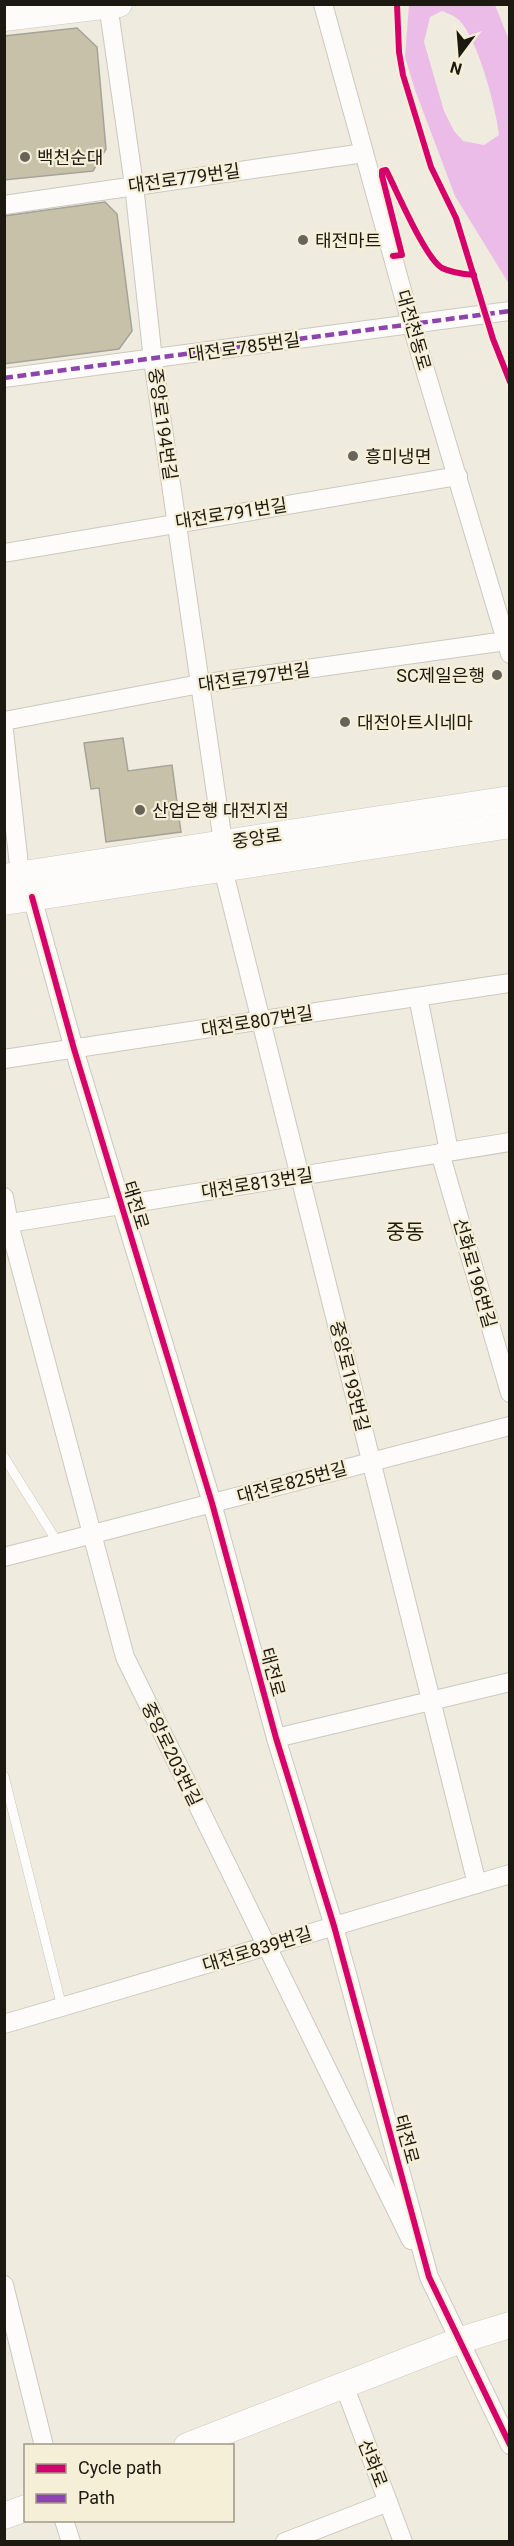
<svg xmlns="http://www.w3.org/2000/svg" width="514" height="2546" viewBox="0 0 514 2546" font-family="Roboto,'Noto Sans KR',sans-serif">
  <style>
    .water { fill: #ecbce8; fill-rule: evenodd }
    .building { fill: #c8c1a9; stroke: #a5a399; stroke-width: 1.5 }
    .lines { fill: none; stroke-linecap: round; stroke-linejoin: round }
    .lane-casing { stroke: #cbc8bf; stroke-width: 10 }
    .street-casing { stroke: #cbc8bf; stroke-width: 20 }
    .secondary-casing { stroke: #cbc8bf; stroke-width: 27 }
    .lane { stroke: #fdfcfa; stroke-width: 9 }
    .street { stroke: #fdfcfa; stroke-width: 18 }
    .secondary { stroke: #fdfcfa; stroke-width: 26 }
    .quiet { stroke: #8e44ad; stroke-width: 4.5; stroke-dasharray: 9 4.5; stroke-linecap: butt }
    .cycleway-casing { stroke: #f6efd8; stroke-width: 10 }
    .cycleway { stroke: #d6006c; stroke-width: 6 }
    .poi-dot { fill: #666359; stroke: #f6efd8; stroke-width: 2 }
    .labels { text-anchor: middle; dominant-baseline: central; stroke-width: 4.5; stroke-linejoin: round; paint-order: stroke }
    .poi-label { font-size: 18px; fill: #1c1911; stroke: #f6efd8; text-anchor: start }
    .street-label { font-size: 18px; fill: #1c1911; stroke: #f6efd8 }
    .quarter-label { font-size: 21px; fill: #1c1911; stroke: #f6efd8 }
  </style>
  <rect width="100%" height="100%" fill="#efecdf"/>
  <!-- water -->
  <path class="water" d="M409,5H495L509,40V284L455,196L415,90L405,57ZM442,11C447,13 455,16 459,20C478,39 496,108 499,135L484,145L463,141L454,131L444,111L424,42L430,17Z"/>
  <!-- building -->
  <g class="building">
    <polygon points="77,28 97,47 106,149 93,171 4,180 4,36"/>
    <polygon points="105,202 117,214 132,331 119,349 4,364 4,216"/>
    <polygon points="123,738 128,771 172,765 181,832 106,842 99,788 91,789 84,743"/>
  </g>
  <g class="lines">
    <!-- lane casing -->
    <g class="lane-casing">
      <g id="lane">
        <polyline points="4,1457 58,1543"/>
        <polyline points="4,1776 62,2007"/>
      </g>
    </g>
    <!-- street casing -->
    <g class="street-casing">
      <g id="street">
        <polyline points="108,4 134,185 153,360 223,842"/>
        <polyline points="323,4 411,323 510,654"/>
        <polyline points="4,205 364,153"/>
        <polyline points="4,378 510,311"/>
        <polyline points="4,553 458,476"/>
        <polyline points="4,721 200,684 506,641"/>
        <polyline points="4,731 20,874"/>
        <polyline points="223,869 477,1884"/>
        <polyline points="32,897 74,1049 212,1503 276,1738 334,1926 429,2277 510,2445"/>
        <polyline points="418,997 449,1151"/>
        <polyline points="4,1059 510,983"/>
        <polyline points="440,1153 510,1393"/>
        <polyline points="4,1197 9,1224 125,1657 411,2240"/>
        <polyline points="4,1224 510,1142"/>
        <polyline points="4,1557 510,1426"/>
        <polyline points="276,1738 510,1682"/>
        <polyline points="4,2024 510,1874"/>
        <polyline points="4,2285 44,2446"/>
        <polyline points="344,2385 403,2542"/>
        <polyline points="64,2520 71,2542"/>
        <polyline points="285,2542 388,2502"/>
      </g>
    </g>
    <!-- secondary casing -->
    <g class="secondary-casing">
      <g id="secondary">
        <polyline points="4,18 119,4"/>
        <polyline points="4,877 510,799"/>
        <polyline points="4,902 510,825"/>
        <polyline points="187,2446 458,2341 510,2325"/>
        <polyline points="4,2516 26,2508"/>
      </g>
    </g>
    <!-- lane -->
    <use href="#lane" class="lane"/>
    <!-- street -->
    <use href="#street" class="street"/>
    <!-- secondary -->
    <use href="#secondary" class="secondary"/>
    <!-- quiet -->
    <polyline class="quiet" points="4,378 510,311"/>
    <!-- cycleway casing -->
    <g class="cycleway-casing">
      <g id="cycleway">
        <polyline points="397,4 399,52 403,75 431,167 456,218 493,339 510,382"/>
        <path d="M393,256L402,255L382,176V171L386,170C397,191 425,258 442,268C452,273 464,274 474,275"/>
        <polyline points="32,897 74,1049 212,1503 276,1738 334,1926 429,2277 510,2445"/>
      </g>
    </g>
    <!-- cycleway -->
    <use href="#cycleway" class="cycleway"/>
  </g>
  <!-- markers -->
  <g class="poi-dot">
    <circle cx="25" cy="157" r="6"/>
    <circle cx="303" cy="240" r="6"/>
    <circle cx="353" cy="456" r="6"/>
    <circle cx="497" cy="675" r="6"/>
    <circle cx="345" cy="722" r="6"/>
    <circle cx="140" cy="810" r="6"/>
  </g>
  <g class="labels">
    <!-- poi labels -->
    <g class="poi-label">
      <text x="37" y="157">백천순대</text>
      <text x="315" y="240">태전마트</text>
      <text x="365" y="456">흥미냉면</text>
      <text x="485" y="675" text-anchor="end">SC제일은행</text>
      <text x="357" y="722">대전아트시네마</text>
      <text x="152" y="810">산업은행 대전지점</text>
    </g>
    <!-- street labels -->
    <g class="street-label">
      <text transform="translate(184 178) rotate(-8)">대전로779번길</text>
      <text transform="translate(414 330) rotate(74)">대전천동로</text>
      <text transform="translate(244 347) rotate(-8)">대전로785번길</text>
      <text transform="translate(163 424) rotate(82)">중앙로194번길</text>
      <text transform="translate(231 513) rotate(-9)">대전로791번길</text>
      <text transform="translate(254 677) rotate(-8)">대전로797번길</text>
      <text transform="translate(257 838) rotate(-8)">중앙로</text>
      <text transform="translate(257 1021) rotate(-9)">대전로807번길</text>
      <text transform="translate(257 1183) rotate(-9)">대전로813번길</text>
      <text transform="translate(136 1205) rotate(73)">태전로</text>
      <text transform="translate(475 1273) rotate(74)">선화로196번길</text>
      <text transform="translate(350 1376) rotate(76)">중앙로193번길</text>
      <text transform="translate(292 1482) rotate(-15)">대전로825번길</text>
      <text transform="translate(273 1672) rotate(75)">태전로</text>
      <text transform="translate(172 1754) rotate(64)">중앙로203번길</text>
      <text transform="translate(257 1949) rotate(-17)">대전로839번길</text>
      <text transform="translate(407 2139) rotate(75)">태전로</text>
      <text transform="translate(373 2463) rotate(69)">선화로</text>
    </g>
    <!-- quarter labels -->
    <g class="quarter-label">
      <text x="405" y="1232">중동</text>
    </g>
  </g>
  <!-- border -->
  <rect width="514" height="2546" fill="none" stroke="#1c1911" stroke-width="12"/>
  <!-- legend -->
  <rect x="24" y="2444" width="210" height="78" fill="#f6efd8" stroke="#9f9988" stroke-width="1.5"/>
  <rect x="36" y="2464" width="30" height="9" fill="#d6006c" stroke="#9f9988" stroke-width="1.5"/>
  <text x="78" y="2474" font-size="18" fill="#1c1911">Cycle path</text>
  <rect x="36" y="2494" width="30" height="9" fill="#8e44ad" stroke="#9f9988" stroke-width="1.5"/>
  <text x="78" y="2504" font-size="18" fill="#1c1911">Path</text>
  <!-- north arrow -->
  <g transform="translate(460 54) rotate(196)" stroke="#f6efd8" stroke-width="4.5" paint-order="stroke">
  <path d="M0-4.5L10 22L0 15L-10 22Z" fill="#1c1911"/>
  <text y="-9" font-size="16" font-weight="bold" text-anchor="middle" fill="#1c1911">N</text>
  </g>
</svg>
